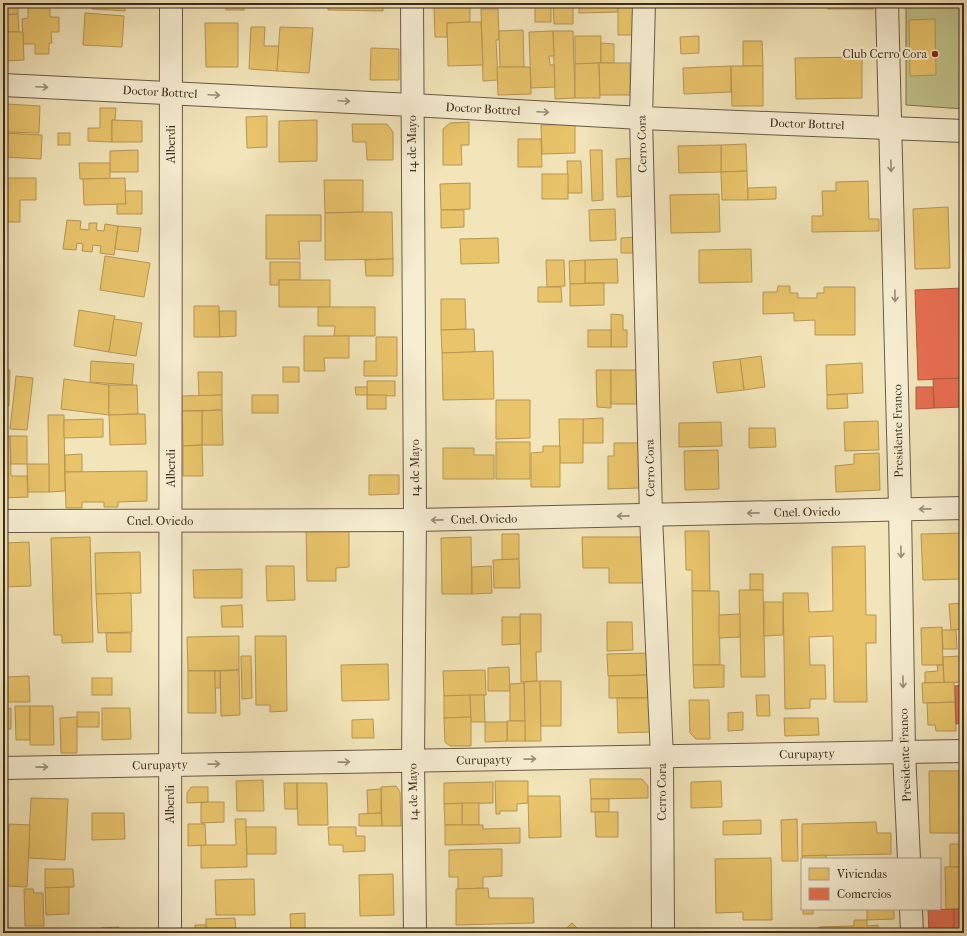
<svg xmlns="http://www.w3.org/2000/svg" width="967" height="936" viewBox="0 0 967 936" font-family="'IM FELL French Canon',serif">
  <style>
    .green { fill: #c1c28b; stroke: #7e7855 }
    .homes { fill: #e9c46a; stroke: #b59754 }
    .shops { fill: #e76f51; stroke: #b35b42 }
    .lines { fill: none; stroke-linecap: round; stroke-linejoin: round }
    .minor-casing { stroke: #695b46; stroke-width: 24 }
    .minor { stroke: #f7eed2; stroke-width: 22 }
    .oneway { stroke: #998e78 }
    .poi-dot { fill: #8f2418; stroke: #f7eed2; stroke-width: 1.5 }
    .labels { text-anchor: middle; dominant-baseline: central; stroke-width: 4; stroke-linejoin: round; paint-order: stroke }
    .poi-label { font-size: 12px; fill: #3b2d1f; stroke: #f7eed2; text-anchor: end }
    .street-label { font-size: 12px; fill: #3b2d1f; stroke: #f7eed2 }
  </style>
  <rect width="100%" height="100%" fill="#f2e5b9"/>
  <filter id="stains"><feTurbulence type="fractalNoise" baseFrequency=".005" numOctaves="4"/><feColorMatrix values="0 0 0 0 .2 0 0 0 0 .09 0 0 0 0 .02 0 0 0 .5 -.17"/></filter>
  <radialGradient id="worn" r=".72"><stop offset=".6" stop-color="#630" stop-opacity="0"/><stop offset="1" stop-color="#630" stop-opacity=".3"/></radialGradient>
  <!-- green -->
  <polygon class="green" points="906,3 964,3 964,109 906,105"/>
  <!-- homes -->
  <g class="homes">
    <polygon points="3,3 18,3 18,14 3,15"/>
    <polygon points="28,3 50,3 50,17 59,17 59,32 51,32 52,43 49,43 49,54 35,54 35,44 23,44 22,19 28,18"/>
    <polygon points="93,3 125,3 125,11 92,9"/>
    <rect x="226" y="3" width="18" height="7"/>
    <polygon points="328,3 383,3 383,11 328,10"/>
    <rect x="535" y="3" width="16" height="19"/>
    <polygon points="553,3 573,3 573,24 554,24"/>
    <polygon points="579,3 618,3 618,12 579,13"/>
    <rect x="618" y="3" width="18" height="32"/>
    <rect x="828" y="3" width="45" height="6"/>
    <polygon points="470,5 470,22 447,23 447,37 435,37 434,7"/>
    <polygon points="481,9 498,9 499,40 496,40 498,80 483,81"/>
    <polygon points="85,13 124,16 122,47 83,45"/>
    <polygon points="18,14 19,32 3,32 3,15"/>
    <polygon points="935,19 936,75 910,76 909,20"/>
    <polygon points="470,22 481,22 483,65 448,66 447,23"/>
    <polygon points="205,23 238,23 238,67 206,67"/>
    <polygon points="251,27 265,27 264,46 279,46 277,71 249,69"/>
    <polygon points="280,27 313,28 309,73 277,71"/>
    <polygon points="523,30 524,67 500,67 499,31"/>
    <polygon points="553,31 573,31 575,98 555,99"/>
    <polygon points="553,31 554,56 549,56 550,65 554,65 555,87 531,88 529,32"/>
    <polygon points="3,32 23,32 24,60 4,61"/>
    <polygon points="575,36 601,36 601,63 575,64"/>
    <polygon points="699,36 699,53 681,54 680,37"/>
    <polygon points="743,41 762,41 763,66 743,66"/>
    <polygon points="601,43 614,44 614,63 601,63"/>
    <polygon points="371,48 399,49 399,80 370,80"/>
    <polygon points="862,57 862,98 796,99 795,58"/>
    <polygon points="599,63 600,98 575,98 575,64"/>
    <polygon points="599,63 630,63 630,95 600,95"/>
    <polygon points="731,66 731,92 684,94 683,68"/>
    <polygon points="731,66 763,66 763,106 732,106"/>
    <polygon points="497,67 530,67 531,94 498,95"/>
    <polygon points="7,104 40,106 39,133 6,132"/>
    <polygon points="100,108 116,108 115,120 112,120 112,142 88,141 88,128 100,128"/>
    <polygon points="267,116 267,147 247,148 246,117"/>
    <polygon points="112,120 142,121 142,142 112,142"/>
    <polygon points="317,120 317,161 279,162 279,121"/>
    <polygon points="469,122 469,145 461,145 462,165 443,165 443,129 450,123"/>
    <polygon points="352,124 387,124 393,132 393,160 367,160 366,142 353,142"/>
    <polygon points="575,124 575,153 542,154 541,125"/>
    <polygon points="3,133 42,135 41,159 3,157"/>
    <rect x="58" y="133" width="12" height="12"/>
    <polygon points="518,139 541,139 542,167 518,167"/>
    <polygon points="746,144 747,171 721,172 721,145"/>
    <polygon points="721,145 721,172 679,173 678,146"/>
    <polygon points="138,150 138,172 110,172 110,151"/>
    <polygon points="590,150 602,150 603,200 592,201"/>
    <polygon points="634,158 635,196 617,197 616,159"/>
    <polygon points="567,161 581,161 582,193 568,193"/>
    <polygon points="79,163 110,163 110,179 80,179"/>
    <polygon points="747,171 748,200 722,200 721,172"/>
    <rect x="542" y="174" width="26" height="25"/>
    <polygon points="3,178 36,178 36,200 20,200 20,222 3,222"/>
    <polygon points="125,178 126,204 84,205 83,179"/>
    <polygon points="324,180 363,180 363,212 325,213"/>
    <polygon points="868,181 869,219 879,219 879,231 812,232 812,216 823,216 822,191 836,191 836,182"/>
    <polygon points="470,183 470,209 441,210 440,184"/>
    <polygon points="776,187 776,199 748,200 748,188"/>
    <polygon points="125,191 142,191 142,214 117,214 117,204 126,204"/>
    <polygon points="719,194 720,232 671,233 670,195"/>
    <polygon points="948,207 950,268 915,269 913,209"/>
    <polygon points="615,209 616,240 590,241 589,210"/>
    <polygon points="441,210 464,210 464,227 441,228"/>
    <polygon points="363,212 392,212 393,259 325,260 325,213"/>
    <polygon points="266,215 321,215 321,241 299,241 300,259 266,259"/>
    <polygon points="67,220 81,221 80,229 89,230 89,223 97,223 96,230 104,231 105,224 118,226 114,255 100,253 101,246 93,245 92,252 82,251 83,244 77,243 76,250 63,249"/>
    <polygon points="118,226 141,228 138,252 115,249"/>
    <polygon points="637,237 637,253 621,253 621,238"/>
    <polygon points="498,238 499,263 461,264 460,239"/>
    <polygon points="751,249 752,282 699,283 699,250"/>
    <polygon points="105,256 150,263 144,297 100,290"/>
    <polygon points="393,259 393,276 366,276 365,260"/>
    <polygon points="617,259 618,283 585,283 585,260"/>
    <polygon points="546,260 564,260 565,286 547,287"/>
    <polygon points="585,260 585,284 570,284 569,261"/>
    <polygon points="270,262 300,262 300,280 279,280 279,285 270,285"/>
    <rect x="959" y="272" width="5" height="16"/>
    <rect x="279" y="280" width="51" height="27"/>
    <polygon points="604,283 604,305 570,306 570,284"/>
    <polygon points="778,286 790,286 790,293 798,293 798,298 817,298 817,293 824,293 824,287 855,287 855,335 815,335 815,320 794,321 794,313 763,314 763,292 777,292"/>
    <polygon points="538,287 561,287 562,302 538,302"/>
    <polygon points="441,299 465,299 466,329 441,330"/>
    <polygon points="194,306 219,306 220,337 194,337"/>
    <polygon points="318,307 375,307 375,336 334,336 335,326 318,326"/>
    <polygon points="79,310 115,316 109,352 74,346"/>
    <polygon points="219,311 236,311 236,336 220,337"/>
    <polygon points="611,314 623,315 623,330 627,330 627,347 611,347"/>
    <polygon points="114,319 142,323 136,356 109,352"/>
    <polygon points="474,329 475,352 442,353 441,330"/>
    <rect x="588" y="330" width="23" height="17"/>
    <polygon points="304,336 349,336 349,358 324,358 325,371 304,371"/>
    <polygon points="376,337 397,337 397,376 364,376 364,361 376,361"/>
    <polygon points="493,351 494,399 443,400 442,353"/>
    <polygon points="761,356 765,387 744,390 740,359"/>
    <polygon points="740,359 744,390 717,393 713,362"/>
    <polygon points="91,361 134,364 132,385 90,382"/>
    <polygon points="862,363 863,393 827,395 826,365"/>
    <rect x="283" y="367" width="16" height="15"/>
    <polygon points="3,370 10,370 9,406 3,406"/>
    <polygon points="596,370 611,370 611,408 597,407"/>
    <rect x="611" y="370" width="33" height="34"/>
    <polygon points="198,372 222,372 222,395 199,396"/>
    <polygon points="16,376 33,378 27,430 10,429"/>
    <polygon points="64,379 109,385 109,415 61,409"/>
    <polygon points="367,381 395,381 395,396 367,395"/>
    <polygon points="109,385 137,385 138,414 109,415"/>
    <polygon points="355,387 367,387 367,395 356,395"/>
    <polygon points="847,394 848,408 827,409 827,395"/>
    <polygon points="222,395 222,410 182,411 182,396"/>
    <rect x="252" y="395" width="26" height="18"/>
    <rect x="367" y="395" width="19" height="14"/>
    <polygon points="496,400 530,400 530,438 496,439"/>
    <polygon points="222,410 223,445 202,445 202,411"/>
    <polygon points="182,411 202,411 202,445 183,446"/>
    <polygon points="138,414 145,414 146,444 110,445 109,415"/>
    <polygon points="48,415 64,415 65,491 49,492"/>
    <polygon points="603,418 603,443 583,443 583,419"/>
    <polygon points="103,419 103,437 64,438 64,420"/>
    <polygon points="559,419 583,419 583,463 560,463"/>
    <polygon points="878,421 879,450 845,451 844,422"/>
    <polygon points="721,422 722,446 679,447 679,423"/>
    <polygon points="749,428 775,428 776,447 749,448"/>
    <polygon points="3,436 10,436 11,476 27,476 28,497 3,498"/>
    <polygon points="10,436 27,436 27,464 11,464"/>
    <rect x="496" y="442" width="34" height="37"/>
    <polygon points="614,443 639,443 639,488 608,489 608,456 614,456"/>
    <polygon points="202,445 203,476 183,476 183,446"/>
    <polygon points="543,446 560,446 560,487 531,487 531,453 543,452"/>
    <polygon points="443,448 474,448 474,455 494,455 494,479 443,479"/>
    <polygon points="718,450 719,489 685,490 684,451"/>
    <polygon points="879,453 880,490 836,492 835,466 854,464 854,454"/>
    <polygon points="82,454 82,472 65,472 65,455"/>
    <polygon points="27,464 49,464 49,492 28,492"/>
    <polygon points="147,471 147,501 118,502 118,507 104,507 104,502 82,502 82,508 66,508 65,472"/>
    <polygon points="369,475 399,475 399,494 369,495"/>
    <polygon points="349,525 349,567 336,568 336,581 307,581 306,526"/>
    <polygon points="685,531 709,531 710,591 692,591 692,570 686,570"/>
    <polygon points="964,533 964,579 923,580 921,534"/>
    <polygon points="502,534 519,534 519,559 502,560"/>
    <polygon points="90,537 93,642 62,643 62,635 54,635 51,538"/>
    <polygon points="471,537 472,594 442,594 441,538"/>
    <polygon points="582,537 640,537 645,541 645,583 609,583 609,568 583,568"/>
    <polygon points="29,542 31,586 3,587 3,543"/>
    <polygon points="865,546 866,615 876,615 876,643 866,643 867,702 834,702 833,636 809,637 810,665 825,665 826,699 810,699 810,708 785,709 783,593 808,593 809,612 833,611 832,547"/>
    <polygon points="140,552 141,593 96,594 95,553"/>
    <polygon points="519,559 520,588 494,588 493,560"/>
    <polygon points="266,566 294,566 295,600 267,601"/>
    <polygon points="491,566 492,593 472,594 472,567"/>
    <polygon points="242,569 242,598 194,598 193,570"/>
    <rect x="750" y="574" width="13" height="16"/>
    <polygon points="739,590 763,590 765,677 741,677"/>
    <polygon points="692,591 719,591 720,665 693,665"/>
    <polygon points="131,593 132,632 98,633 96,594"/>
    <polygon points="764,602 783,602 783,635 764,636"/>
    <polygon points="964,603 964,629 951,630 949,604"/>
    <polygon points="242,605 243,627 222,627 221,606"/>
    <polygon points="520,614 541,614 541,652 536,652 537,681 521,682"/>
    <polygon points="740,614 740,637 719,638 719,615"/>
    <polygon points="502,617 520,617 520,644 502,645"/>
    <polygon points="607,622 632,622 633,650 607,651"/>
    <polygon points="942,627 943,665 922,665 921,628"/>
    <polygon points="942,630 956,630 957,649 943,649"/>
    <polygon points="106,633 131,633 131,652 107,652"/>
    <polygon points="239,636 239,670 188,671 187,637"/>
    <polygon points="255,636 286,636 287,711 270,712 270,705 256,705"/>
    <polygon points="649,653 649,675 608,676 607,654"/>
    <polygon points="241,656 251,656 252,698 242,699"/>
    <polygon points="960,656 961,682 944,683 943,657"/>
    <polygon points="388,664 389,700 342,701 341,665"/>
    <polygon points="693,665 724,665 724,687 694,688"/>
    <polygon points="937,665 943,665 944,683 925,683 925,672 938,671"/>
    <polygon points="509,667 510,691 488,691 488,668"/>
    <polygon points="239,670 240,715 221,716 220,671"/>
    <polygon points="485,670 486,695 444,696 443,671"/>
    <polygon points="188,671 215,671 216,713 188,713"/>
    <rect x="215" y="671" width="5" height="17"/>
    <polygon points="649,675 649,698 609,698 609,676"/>
    <polygon points="29,676 30,702 6,702 6,677"/>
    <rect x="92" y="678" width="20" height="17"/>
    <polygon points="540,681 541,741 525,741 524,682"/>
    <polygon points="540,681 561,681 561,726 541,726"/>
    <polygon points="954,682 955,702 923,703 922,683"/>
    <polygon points="524,683 525,721 510,721 510,684"/>
    <polygon points="470,695 471,717 444,718 444,696"/>
    <polygon points="470,695 484,695 485,722 471,722"/>
    <polygon points="756,695 769,695 770,716 757,716"/>
    <polygon points="617,698 649,698 650,732 618,733"/>
    <polygon points="689,700 709,700 710,739 696,739 690,733"/>
    <polygon points="955,702 956,731 936,731 935,725 928,725 927,703"/>
    <polygon points="15,706 30,706 30,740 16,740"/>
    <polygon points="30,706 53,706 54,745 30,745"/>
    <polygon points="11,708 11,729 3,729 3,709"/>
    <polygon points="102,708 130,708 131,739 102,740"/>
    <rect x="77" y="712" width="22" height="15"/>
    <polygon points="743,712 743,730 728,731 728,713"/>
    <polygon points="77,717 77,753 61,753 60,718"/>
    <polygon points="471,717 471,746 450,746 445,742 444,718"/>
    <polygon points="784,718 818,718 819,735 785,736"/>
    <polygon points="373,719 374,738 352,738 352,720"/>
    <rect x="507" y="721" width="18" height="20"/>
    <polygon points="485,722 507,722 507,741 485,742"/>
    <polygon points="929,771 959,771 960,833 930,833"/>
    <polygon points="590,779 642,779 648,786 648,798 591,799"/>
    <polygon points="263,780 264,811 237,811 236,781"/>
    <polygon points="495,781 528,781 528,803 517,804 517,811 500,811 500,814 496,814"/>
    <polygon points="721,781 722,807 691,808 691,782"/>
    <polygon points="493,782 493,803 444,804 444,783"/>
    <polygon points="284,783 297,783 297,809 285,809"/>
    <polygon points="297,783 327,783 328,825 298,825"/>
    <polygon points="396,786 400,792 401,826 382,826 381,787"/>
    <polygon points="191,787 208,787 208,802 187,803 187,793"/>
    <polygon points="381,789 381,813 368,814 367,790"/>
    <polygon points="3,796 8,797 6,836 3,836"/>
    <polygon points="528,796 560,796 561,837 529,838"/>
    <polygon points="31,798 68,799 65,860 28,858"/>
    <rect x="591" y="799" width="18" height="13"/>
    <polygon points="208,802 224,802 224,822 201,823 201,803"/>
    <rect x="462" y="803" width="17" height="22"/>
    <polygon points="462,803 462,825 445,825 444,804"/>
    <polygon points="595,812 618,812 618,837 596,837"/>
    <polygon points="92,813 124,813 125,839 92,840"/>
    <polygon points="381,813 382,826 359,826 359,814"/>
    <polygon points="235,819 246,819 247,867 201,868 201,845 236,845"/>
    <polygon points="797,819 798,861 782,861 781,820"/>
    <polygon points="761,820 761,834 723,835 723,821"/>
    <polygon points="876,822 877,833 891,833 891,854 802,856 802,824"/>
    <polygon points="9,824 30,825 27,887 6,886"/>
    <polygon points="188,824 205,824 206,845 188,846"/>
    <polygon points="445,825 483,825 483,829 520,828 520,843 445,845"/>
    <polygon points="246,827 276,827 276,854 247,854"/>
    <polygon points="328,827 356,827 356,836 365,836 365,851 343,852 343,845 329,845"/>
    <polygon points="960,833 964,833 964,867 961,867"/>
    <polygon points="950,844 960,844 961,867 950,867"/>
    <polygon points="502,849 502,876 483,877 483,888 458,889 458,877 449,877 449,850"/>
    <polygon points="826,855 826,859 803,859 802,856"/>
    <polygon points="771,858 772,920 743,920 743,912 716,913 715,859"/>
    <polygon points="945,867 964,867 964,909 946,910"/>
    <polygon points="45,869 73,869 74,887 45,888"/>
    <polygon points="393,874 394,915 360,916 359,875"/>
    <polygon points="254,879 255,915 216,915 215,880"/>
    <polygon points="69,887 69,914 46,915 45,888"/>
    <polygon points="488,888 489,898 533,898 534,923 456,925 456,889"/>
    <polygon points="24,889 33,889 34,893 43,893 44,926 25,926"/>
    <rect x="803" y="909" width="10" height="5"/>
    <polygon points="867,909 894,909 894,919 867,920"/>
    <polygon points="305,913 305,933 291,933 290,914"/>
    <polygon points="235,918 236,933 206,933 206,919"/>
    <polygon points="854,920 867,920 867,926 878,925 878,933 819,933 819,927 854,926"/>
    <polygon points="572,923 582,933 561,933"/>
    <rect x="195" y="925" width="11" height="8"/>
    <polygon points="119,927 119,933 101,933 101,928"/>
  </g>
  <!-- shops -->
  <g class="shops">
    <polygon points="963,288 964,378 918,380 915,290"/>
    <polygon points="964,378 964,407 934,408 933,379"/>
    <polygon points="916,387 933,387 934,408 916,409"/>
    <polygon points="964,685 964,723 956,724 955,686"/>
    <polygon points="954,909 954,933 929,933 928,910"/>
    <rect x="954" y="909" width="10" height="24"/>
  </g>
  <g class="lines">
    <!-- minor casing -->
    <g class="minor-casing">
      <g id="minor">
        <polyline points="412,3 415,520 413,761 415,933"/>
        <polyline points="644,3 641,118 651,516 662,757 663,933"/>
        <polyline points="887,3 900,509 904,752 909,859"/>
        <polyline points="3,85 412,105 641,118 964,131"/>
        <polyline points="3,521 415,520 964,508"/>
        <polyline points="3,768 964,751"/>
        <polyline points="911,909 912,933"/>
        <polyline points="170,933 171,3"/>
      </g>
    </g>
    <!-- minor -->
    <use href="#minor" class="minor"/>
  </g>
  <!-- one-way arrows -->
  <defs><path id="oneway-shaft" d="M-6 0H5M1.5-3L5.5 0L1.5 3" fill="none" stroke-width="1.6" stroke-linecap="round" stroke-linejoin="round"/></defs>
  <g class="oneway">
    <use href="#oneway-shaft" transform="translate(42 87) rotate(3)"/>
    <use href="#oneway-shaft" transform="translate(214 95) rotate(3)"/>
    <use href="#oneway-shaft" transform="translate(344 101) rotate(3)"/>
    <use href="#oneway-shaft" transform="translate(543 112) rotate(3)"/>
    <use href="#oneway-shaft" transform="translate(891 166) rotate(89)"/>
    <use href="#oneway-shaft" transform="translate(895 296) rotate(89)"/>
    <use href="#oneway-shaft" transform="translate(925 509) rotate(179)"/>
    <use href="#oneway-shaft" transform="translate(753 513) rotate(179)"/>
    <use href="#oneway-shaft" transform="translate(623 516) rotate(179)"/>
    <use href="#oneway-shaft" transform="translate(437 520) rotate(179)"/>
    <use href="#oneway-shaft" transform="translate(901 552) rotate(89)"/>
    <use href="#oneway-shaft" transform="translate(903 682) rotate(89)"/>
    <use href="#oneway-shaft" transform="translate(530 759) rotate(-1)"/>
    <use href="#oneway-shaft" transform="translate(344 762) rotate(-1)"/>
    <use href="#oneway-shaft" transform="translate(214 764) rotate(-1)"/>
    <use href="#oneway-shaft" transform="translate(42 767) rotate(-1)"/>
  </g>
  <!-- markers -->
  <circle class="poi-dot" cx="935" cy="54" r="4"/>
  <g class="labels">
    <!-- poi labels -->
    <g class="poi-label">
      <text x="927" y="54">Club Cerro Cora</text>
    </g>
    <!-- street labels -->
    <g class="street-label">
      <text transform="translate(160 92) rotate(3)">Doctor Bottrel</text>
      <text transform="translate(483 109) rotate(3)">Doctor Bottrel</text>
      <text transform="translate(807 124) rotate(2)">Doctor Bottrel</text>
      <text transform="translate(171 144) rotate(-90)">Alberdi</text>
      <text transform="translate(412 144) rotate(-90)">14 de Mayo</text>
      <text transform="translate(642 144) rotate(-91)">Cerro Cora</text>
      <text transform="translate(898 431) rotate(-91)">Presidente Franco</text>
      <text transform="translate(171 468) rotate(-90)">Alberdi</text>
      <text transform="translate(415 468) rotate(-90)">14 de Mayo</text>
      <text transform="translate(650 468) rotate(-91)">Cerro Cora</text>
      <text transform="translate(807 512) rotate(-1)">Cnel. Oviedo</text>
      <text transform="translate(484 519) rotate(-1)">Cnel. Oviedo</text>
      <text x="160" y="521">Cnel. Oviedo</text>
      <text transform="translate(807 754) rotate(-1)">Curupayty</text>
      <text transform="translate(905 755) rotate(-92)">Presidente Franco</text>
      <text transform="translate(484 760) rotate(-1)">Curupayty</text>
      <text transform="translate(160 765) rotate(-1)">Curupayty</text>
      <text transform="translate(413 792) rotate(-91)">14 de Mayo</text>
      <text transform="translate(662 792) rotate(-90)">Cerro Cora</text>
      <text transform="translate(170 804) rotate(-90)">Alberdi</text>
    </g>
  </g>
  <!-- margin -->
  <rect width="967" height="936" fill="none" stroke="#f2e5b9" stroke-width="16"/>
  <rect x="4" y="4" width="959" height="928" fill="none" stroke="#3b2d1f" stroke-width="2"/>
  <rect x="8" y="8" width="951" height="920" fill="none" stroke="#3b2d1f"/>
  <!-- legend -->
  <rect x="801" y="858" width="140" height="52" fill="#f7eed2" stroke="#aca18a"/>
  <rect x="809" y="868" width="20" height="12" fill="#e9c46a" stroke="#aca18a"/>
  <text x="837" y="878" font-size="12" fill="#3b2d1f">Viviendas</text>
  <rect x="809" y="888" width="20" height="12" fill="#e76f51" stroke="#aca18a"/>
  <text x="837" y="898" font-size="12" fill="#3b2d1f">Comercios</text>
  <rect width="100%" height="100%" filter="url(#stains)"/>
  <rect width="100%" height="100%" fill="url(#worn)"/>
</svg>
